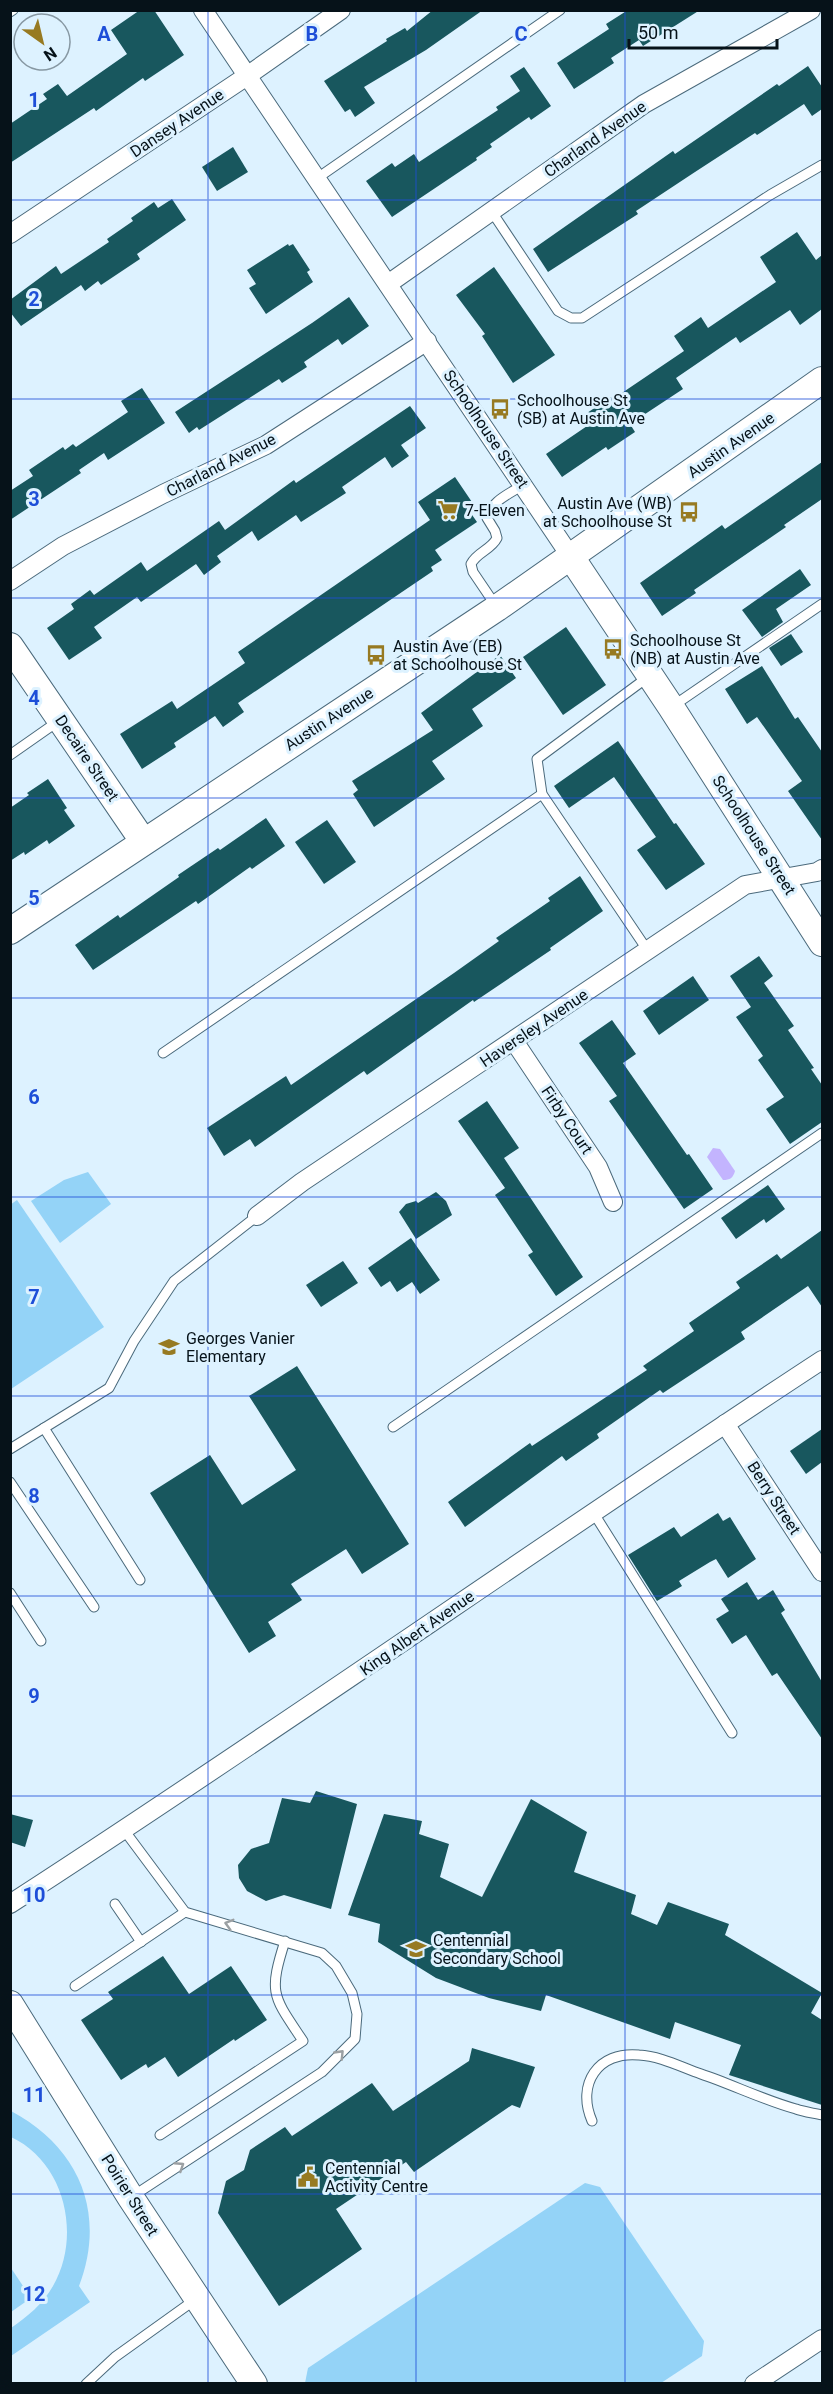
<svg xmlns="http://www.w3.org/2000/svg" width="833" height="2394" viewBox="0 0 833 2394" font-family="Roboto,sans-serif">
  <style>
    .green { fill: #94d3f7 }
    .water { fill: #c3b4fe }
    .building { fill: #18575e }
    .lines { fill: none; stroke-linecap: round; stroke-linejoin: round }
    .lane-casing { stroke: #4b6a7c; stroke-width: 11 }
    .street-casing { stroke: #4b6a7c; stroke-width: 20 }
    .secondary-casing { stroke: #4b6a7c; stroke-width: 28 }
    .lane { stroke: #fff; stroke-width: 9 }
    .street { stroke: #fff; stroke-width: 18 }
    .secondary { stroke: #fff; stroke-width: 26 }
    .oneway { stroke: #9ba0a3 }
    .grid { fill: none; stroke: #1d4ed8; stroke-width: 1.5; stroke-opacity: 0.55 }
    .labels { text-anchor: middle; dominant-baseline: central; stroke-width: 6; stroke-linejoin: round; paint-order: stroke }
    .street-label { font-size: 16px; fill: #061219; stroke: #ddf2ff }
    .poi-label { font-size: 16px; fill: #061219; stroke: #ddf2ff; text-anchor: start }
    .grid-label { font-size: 20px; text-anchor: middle; font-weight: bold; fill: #1d4ed8; stroke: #ddf2ff; stroke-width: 6; stroke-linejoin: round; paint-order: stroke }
  </style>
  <rect width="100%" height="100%" fill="#ddf2ff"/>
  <!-- green -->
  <g class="green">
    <polygon points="88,1172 111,1204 60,1243 31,1201 64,1180"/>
    <polygon points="17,1200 104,1327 11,1389 10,1205"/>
    <path d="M11,2111C79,2147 107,2213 79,2286L90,2302L11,2356V2328C27,2317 43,2304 53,2286C82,2236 65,2162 11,2137Z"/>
    <polygon points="585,2183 600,2187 704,2341 702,2356 661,2383 305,2383 308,2368"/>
    <polygon points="11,2268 31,2298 11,2312 10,2312"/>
  </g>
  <!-- water -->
  <path class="water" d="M713,1148L720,1149L735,1171C733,1178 730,1180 723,1180L707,1157Z"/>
  <!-- building -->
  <g class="building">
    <polygon points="140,10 154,10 184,55 145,81 143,78 96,111 94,108 10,163 10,124 47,99 43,94 58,84 67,96 127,54 111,30"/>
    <polygon points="433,10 483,10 426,50 364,87 375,103 355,117 350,109 345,112 324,81 387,41 386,39 405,28 407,31"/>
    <polygon points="628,10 700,10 643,46 639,40 611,58 614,63 574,89 557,63 609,29 606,24"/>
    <polygon points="808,66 822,87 822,109 812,116 804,104 757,135 755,133 695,172 636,211 638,214 548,272 533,249 673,151 675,154 777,84 779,86"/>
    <polygon points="524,67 551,106 531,120 529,117 490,144 492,147 476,158 477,160 392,217 366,181 392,163 395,167 414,154 419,162 498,110 496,107 520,91 510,76"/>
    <polygon points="233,147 248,172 217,191 202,167"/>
    <polygon points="172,199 186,220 137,254 140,259 101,285 98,281 85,291 81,285 21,326 10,312 10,300 56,266 61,274 109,242 107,239 133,221 131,218 154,202 158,208"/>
    <polygon points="797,232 816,260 822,255 822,309 800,325 790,310 740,343 736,337 676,378 683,389 630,424 635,432 608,450 606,447 562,477 546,454 590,424 584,415 611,397 613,399 684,351 674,336 701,317 708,328 776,282 760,257"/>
    <polygon points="288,244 289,246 293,244 310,270 307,272 313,282 266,314 249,288 256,284 247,270"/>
    <polygon points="494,267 555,355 513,383 482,336 485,334 456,295"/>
    <polygon points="349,297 369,326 342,345 338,339 304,362 307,367 282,383 279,379 199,430 197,427 189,433 175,412 312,323"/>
    <polygon points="142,388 165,423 108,460 104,453 79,470 81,473 10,520 10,491 33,476 29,470 63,447 65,450 73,444 76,447 128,412 121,401"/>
    <polygon points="410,406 426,428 401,445 409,456 392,468 385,457 342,487 346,493 301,522 296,515 258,541 252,531 217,556 221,562 204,575 196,564 141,602 137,597 94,627 102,638 69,660 47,628 74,609 71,604 90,590 94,595 141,562 147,571 219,521 225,530 294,480 296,483"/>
    <polygon points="822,462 822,499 784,525 786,527 694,590 696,593 662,616 640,583 722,525 725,529"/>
    <polygon points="455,477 476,508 470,512 477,522 435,550 442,560 431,567 433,571 238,703 244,712 223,727 215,716 174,743 176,747 142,769 120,734 172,701 177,709 245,663 238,652 430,520 418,502"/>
    <polygon points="800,569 811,585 776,609 783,622 762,637 742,610"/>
    <polygon points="566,627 606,685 563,715 523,657"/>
    <polygon points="791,634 803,652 781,666 769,648"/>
    <polygon points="500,655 516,678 472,709 483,726 432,761 445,779 374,827 353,794 358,790 352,781 433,730 421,713"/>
    <polygon points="762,666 795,719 798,717 822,752 822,840 788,791 802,781 757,717 747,724 725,689"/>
    <polygon points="618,741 674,824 676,823 705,864 666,890 637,850 656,837 614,777 569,808 554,786"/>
    <polygon points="48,779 67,808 64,810 75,826 49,844 47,840 25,855 24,852 10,861 10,808 29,795 27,793"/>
    <polygon points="266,818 285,846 252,869 250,867 198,904 196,901 93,970 75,945 118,915 120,918 179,877 178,875 218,848 220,850"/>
    <polygon points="327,820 356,862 324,884 295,842"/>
    <polygon points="580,876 603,911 550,948 551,950 474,1002 473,1000 367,1075 364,1071 255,1147 250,1139 224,1156 207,1128 286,1076 291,1085 454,973 499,941 496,938 550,901 548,898"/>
    <polygon points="759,956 773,976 764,983 794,1026 788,1030 814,1068 811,1069 822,1085 822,1122 790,1144 766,1109 784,1097 758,1060 763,1056 736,1017 751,1007 730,976"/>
    <polygon points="693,976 709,1000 659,1035 643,1011"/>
    <polygon points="612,1020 636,1054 623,1063 687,1155 689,1154 713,1189 684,1209 609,1101 617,1096 579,1043"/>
    <polygon points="487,1101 519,1148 504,1158 583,1277 556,1296 528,1255 533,1252 495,1195 505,1188 458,1121"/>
    <polygon points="768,1185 785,1209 766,1223 764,1219 736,1239 721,1218"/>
    <polygon points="436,1192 446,1201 452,1215 416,1239 399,1212 406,1204 416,1201 418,1203"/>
    <polygon points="822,1230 822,1307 808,1286 741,1332 745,1339 663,1393 660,1390 597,1434 599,1438 566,1461 562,1456 465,1527 448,1502 530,1443 532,1446 647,1370 643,1366 694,1331 689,1323 740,1288 736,1282 777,1254 781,1259"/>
    <polygon points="411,1238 440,1280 420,1294 412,1282 397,1292 390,1281 381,1287 368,1268"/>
    <polygon points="343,1261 358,1283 321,1307 306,1285"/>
    <polygon points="297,1366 409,1544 362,1574 346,1549 291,1584 302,1600 268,1622 276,1636 249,1653 150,1493 210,1455 242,1505 296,1470 249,1396"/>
    <polygon points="822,1429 822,1462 806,1474 790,1451"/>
    <polygon points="718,1513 723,1521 730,1517 756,1559 728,1578 716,1559 710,1562 679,1581 682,1586 657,1601 628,1555 674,1527 681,1537"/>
    <polygon points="747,1582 758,1600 773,1590 785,1610 781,1613 822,1682 822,1739 777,1673 772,1676 746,1635 732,1644 716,1619 729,1611 721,1599"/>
    <polygon points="316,1791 357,1804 331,1909 284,1895 266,1901 247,1891 239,1878 238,1865 251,1849 269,1843 282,1798 310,1803"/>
    <polygon points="531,1799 587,1832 574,1872 636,1895 631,1914 657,1925 668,1902 729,1924 725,1935 822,1993 811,2013 822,2020 822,2105 729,2075 741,2045 675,2022 670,2039 546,1995 541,2011 489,1998 436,1978 378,1942 380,1924 348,1915 384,1814 422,1821 419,1834 449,1844 440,1877 482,1897"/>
    <polygon points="10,1814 33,1820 25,1847 10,1842"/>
    <polygon points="163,1956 189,1994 231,1966 267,2020 235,2041 234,2039 178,2077 165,2057 148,2068 146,2064 121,2080 81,2020 113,1999 108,1992"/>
    <polygon points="472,2048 535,2067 520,2108 512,2105 414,2172 406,2162 336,2209 362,2249 279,2306 218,2213 226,2181 244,2170 250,2150 285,2127 292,2136 372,2083 393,2111 469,2061"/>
  </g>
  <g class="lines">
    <!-- lane casing -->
    <g class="lane-casing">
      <g id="lane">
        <polyline points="10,12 13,10"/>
        <polyline points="316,179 560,10"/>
        <polyline points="492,212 558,311 571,318 582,318 770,195 822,165"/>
        <path d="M496,606L473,572L471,564C477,552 491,550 497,538L495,531L487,518C491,501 509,494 523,485"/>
        <polyline points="648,677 537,759 542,794 648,951"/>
        <polyline points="673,706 822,604"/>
        <polyline points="10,755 60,720"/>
        <polyline points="163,1053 542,794"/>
        <polyline points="393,1427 822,1133"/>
        <polyline points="44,1428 140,1580"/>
        <polyline points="10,1449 109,1388 134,1341 174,1281 257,1216"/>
        <polyline points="10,1482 94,1607"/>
        <polyline points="593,1512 732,1733"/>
        <polyline points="10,1593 41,1641"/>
        <polyline points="124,1830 185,1912 322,1953 336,1966 352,1993 357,2014 355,2039 322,2072 133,2196"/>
        <polyline points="115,1904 141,1942"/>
        <polyline points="75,1986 185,1912"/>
        <path d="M592,2121C576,2084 598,2051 639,2055C660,2056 681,2067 701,2074C731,2084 766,2101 796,2109C804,2112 814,2113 822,2115"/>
        <path d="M160,2135L303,2041C273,1996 268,1994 285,1941"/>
        <polyline points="86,2384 115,2357 196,2299"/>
      </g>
    </g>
    <!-- street casing -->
    <g class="street-casing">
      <g id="street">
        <polyline points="203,10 571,557"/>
        <polyline points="10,234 247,76 341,10"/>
        <polyline points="388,284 644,104 811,10"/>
        <polyline points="10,581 63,546 163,494 266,445 427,341"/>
        <polyline points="514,1041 598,1167 613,1202"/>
        <polyline points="257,1216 302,1182 745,885 817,872 822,869"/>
        <polyline points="725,1424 822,1572"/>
        <path d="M10,1904C284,1727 550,1538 822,1360"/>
        <polyline points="754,2384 822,2339"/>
      </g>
    </g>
    <!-- secondary casing -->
    <g class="secondary-casing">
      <g id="secondary">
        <polyline points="571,557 671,707 822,943"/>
        <polyline points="10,646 143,841"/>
        <polyline points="10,931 497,608 822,380"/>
        <polyline points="10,2004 131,2198 254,2384"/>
      </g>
    </g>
    <!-- lane -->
    <use href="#lane" class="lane"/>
    <!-- street -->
    <use href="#street" class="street"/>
    <!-- secondary -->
    <use href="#secondary" class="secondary"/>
  </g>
  <!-- one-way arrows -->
  <defs><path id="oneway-chevron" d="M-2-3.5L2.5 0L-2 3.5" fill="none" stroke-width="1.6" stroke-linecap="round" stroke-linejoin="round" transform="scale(1.5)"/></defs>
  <g class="oneway">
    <use href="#oneway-chevron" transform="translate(229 1924) rotate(-164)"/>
    <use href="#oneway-chevron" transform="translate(340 2054) rotate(-46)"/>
    <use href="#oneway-chevron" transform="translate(180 2166) rotate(-33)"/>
  </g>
  <!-- grid -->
  <path class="grid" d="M208,10V2384M416,10V2384M625,10V2384M10,200H822M10,399H822M10,598H822M10,798H822M10,998H822M10,1197H822M10,1396H822M10,1596H822M10,1796H822M10,1995H822M10,2194H822"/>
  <!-- icons -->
  <defs>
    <g id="bus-bare" transform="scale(1.62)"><path d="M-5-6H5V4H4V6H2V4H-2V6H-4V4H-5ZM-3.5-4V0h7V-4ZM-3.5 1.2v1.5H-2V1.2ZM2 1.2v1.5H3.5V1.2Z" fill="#977a22" stroke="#ddf2ff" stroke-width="2.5" paint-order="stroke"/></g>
    <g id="supermarket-bare" transform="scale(1.62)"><path d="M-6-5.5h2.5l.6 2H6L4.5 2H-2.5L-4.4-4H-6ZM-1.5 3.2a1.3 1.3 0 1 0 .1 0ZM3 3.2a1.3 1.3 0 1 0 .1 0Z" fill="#977a22" stroke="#ddf2ff" stroke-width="2.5" paint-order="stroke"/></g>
    <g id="school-bare" transform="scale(1.62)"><path d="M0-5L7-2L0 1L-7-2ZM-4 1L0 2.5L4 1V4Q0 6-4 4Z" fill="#977a22" stroke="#ddf2ff" stroke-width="2.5" paint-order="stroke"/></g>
    <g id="civic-bare" transform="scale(1.62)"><path d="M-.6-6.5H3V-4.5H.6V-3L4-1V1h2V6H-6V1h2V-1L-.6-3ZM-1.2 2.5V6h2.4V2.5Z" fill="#977a22" stroke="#ddf2ff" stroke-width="2.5" paint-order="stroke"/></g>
  </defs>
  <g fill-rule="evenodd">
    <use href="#bus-bare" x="500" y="409"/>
    <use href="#supermarket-bare" x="448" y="510"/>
    <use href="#bus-bare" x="689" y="512"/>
    <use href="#bus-bare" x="613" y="649"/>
    <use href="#bus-bare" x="376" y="655"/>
    <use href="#school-bare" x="169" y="1347"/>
    <use href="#school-bare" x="416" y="1949"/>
    <use href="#civic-bare" x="308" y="2177"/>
  </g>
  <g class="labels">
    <!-- street labels -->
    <g class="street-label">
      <text transform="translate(177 123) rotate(-34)">Dansey Avenue</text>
      <text transform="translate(595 139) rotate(-35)">Charland Avenue</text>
      <text transform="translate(486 429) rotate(56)">Schoolhouse Street</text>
      <text transform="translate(731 445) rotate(-35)">Austin Avenue</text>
      <text transform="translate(221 465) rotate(-27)">Charland Avenue</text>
      <text transform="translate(329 719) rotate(-33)">Austin Avenue</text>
      <text transform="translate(87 758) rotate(56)">Decaire Street</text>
      <text transform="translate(754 835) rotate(57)">Schoolhouse Street</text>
      <text transform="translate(534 1028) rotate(-34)">Haversley Avenue</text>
      <text transform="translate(567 1120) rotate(56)">Firby Court</text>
      <text transform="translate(774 1498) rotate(57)">Berry Street</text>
      <text transform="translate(417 1633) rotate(-35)">King Albert Avenue</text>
      <text transform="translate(130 2195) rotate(58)">Poirier Street</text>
    </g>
    <!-- poi labels -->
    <g class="poi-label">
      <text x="517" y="400">Schoolhouse St<tspan x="517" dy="18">(SB) at Austin Ave</tspan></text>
      <text x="672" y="503" text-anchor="end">Austin Ave (WB)<tspan x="672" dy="18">at Schoolhouse St</tspan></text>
      <text x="465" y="510">7-Eleven</text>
      <text x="630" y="640">Schoolhouse St<tspan x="630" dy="18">(NB) at Austin Ave</tspan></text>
      <text x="393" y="646">Austin Ave (EB)<tspan x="393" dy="18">at Schoolhouse St</tspan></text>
      <text x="186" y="1338">Georges Vanier<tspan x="186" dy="18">Elementary</tspan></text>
      <text x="433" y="1940">Centennial<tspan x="433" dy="18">Secondary School</tspan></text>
      <text x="325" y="2168">Centennial<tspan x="325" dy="18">Activity Centre</tspan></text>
    </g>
  </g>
  <g class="grid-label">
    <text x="104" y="41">A</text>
    <text x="312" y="41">B</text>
    <text x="521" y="41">C</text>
    <text x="34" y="107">1</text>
    <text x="34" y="306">2</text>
    <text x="34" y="506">3</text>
    <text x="34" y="705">4</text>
    <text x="34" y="905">5</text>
    <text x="34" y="1104">6</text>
    <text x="34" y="1304">7</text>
    <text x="34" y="1503">8</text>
    <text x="34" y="1703">9</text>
    <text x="34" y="1902">10</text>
    <text x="34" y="2102">11</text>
    <text x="34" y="2301">12</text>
  </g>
  <!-- border -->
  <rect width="833" height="2394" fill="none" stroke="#061219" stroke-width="24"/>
  <!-- north arrow -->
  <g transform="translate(42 42) rotate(146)"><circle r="28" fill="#ddf2ff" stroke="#8798a3" stroke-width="1.5"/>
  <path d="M0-4.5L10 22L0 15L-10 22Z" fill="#977a22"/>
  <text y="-9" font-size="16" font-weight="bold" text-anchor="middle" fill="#061219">N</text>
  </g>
  <!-- scale -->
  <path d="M629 39v9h148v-9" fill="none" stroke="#061219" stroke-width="3"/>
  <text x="638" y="39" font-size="18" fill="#061219" stroke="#ddf2ff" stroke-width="4.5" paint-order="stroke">50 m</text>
</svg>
